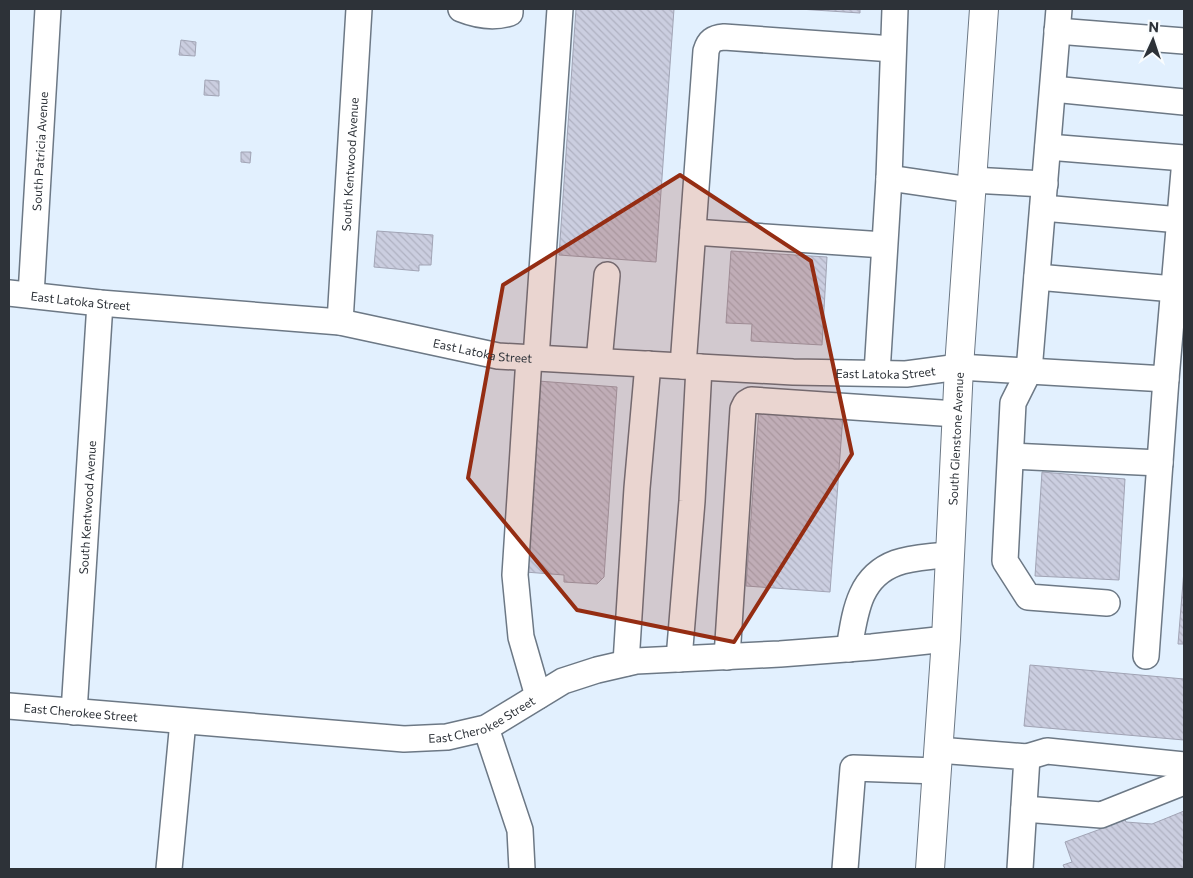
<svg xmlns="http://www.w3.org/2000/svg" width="1193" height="878" viewBox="0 0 1193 878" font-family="Commissioner,sans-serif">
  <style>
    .building { fill: url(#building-back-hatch); stroke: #a1a4b5 }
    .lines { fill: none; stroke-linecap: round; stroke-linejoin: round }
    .minor-casing { stroke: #6c7885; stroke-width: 28 }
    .major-casing { stroke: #6c7885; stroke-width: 30 }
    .minor { stroke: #fff; stroke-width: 25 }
    .major { stroke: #fff; stroke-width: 28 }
    .marked { fill: #952d13; fill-opacity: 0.2; stroke: #952d13; stroke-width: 4; stroke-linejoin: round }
    .labels { text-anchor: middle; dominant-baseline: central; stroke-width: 4.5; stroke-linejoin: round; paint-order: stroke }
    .street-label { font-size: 12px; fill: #2d3238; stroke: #f9fcfe }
  </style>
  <defs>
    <pattern id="building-back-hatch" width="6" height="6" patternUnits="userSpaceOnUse" patternTransform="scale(1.25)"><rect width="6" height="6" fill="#cbcee0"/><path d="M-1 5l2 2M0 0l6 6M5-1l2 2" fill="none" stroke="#afb1c1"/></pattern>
  </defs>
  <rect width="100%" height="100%" fill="#e2f0fe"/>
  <!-- building -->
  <g class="building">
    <polygon points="576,9 674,9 656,262 559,255"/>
    <polygon points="799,9 860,9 860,13"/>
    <polygon points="181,40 196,42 195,56 179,55"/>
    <polygon points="205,80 219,81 219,96 204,95"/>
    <polygon points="241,152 251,152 250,163 241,162"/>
    <polygon points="377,231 433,235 431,265 419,265 419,271 374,267"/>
    <polygon points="731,251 827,257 822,345 751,341 752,324 726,323"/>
    <polygon points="538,381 617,387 604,577 597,584 564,582 564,575 525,572"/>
    <polygon points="759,408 843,415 830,592 746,586"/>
    <polygon points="1042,472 1125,479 1119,580 1035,576"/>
    <polygon points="1184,570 1184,644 1178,644"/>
    <polygon points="1030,665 1184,679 1184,740 1024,726"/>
    <polygon points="1184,811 1184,869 1065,869 1063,865 1072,862 1065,842 1109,826 1108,823 1123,815 1126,822 1152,824"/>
  </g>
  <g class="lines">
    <!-- minor casing -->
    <g class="minor-casing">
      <g id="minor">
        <path d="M461,9C476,15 494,18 510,13V9"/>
        <polyline points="1059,9 1029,371 1013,403 1005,561 1028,597 1107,603"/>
        <polyline points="1057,31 1184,41"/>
        <polyline points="1053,89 1184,102"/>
        <polyline points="1048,147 1184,158"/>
        <polyline points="889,178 971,190"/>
        <polyline points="972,180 1045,184"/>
        <polyline points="1043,208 1180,220"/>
        <polyline points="693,232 884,245"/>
        <polyline points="1037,277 1174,289"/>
        <path id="s1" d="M9,293L100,303L340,322L498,356L793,372L906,374L959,367L1166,379L1184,171"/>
        <path id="s2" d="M31,295L48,9"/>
        <path id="s3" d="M340,322L359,9"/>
        <polyline points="529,358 515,575 521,637 538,696"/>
        <polyline points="536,358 560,9"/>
        <polyline points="599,361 607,275"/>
        <path d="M683,366L706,51C709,41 713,38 724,37L893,49"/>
        <polyline points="877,373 889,178 895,9"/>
        <polyline points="1011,456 1160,463"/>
        <path d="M849,649C855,614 858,577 896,563C912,557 933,557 950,554"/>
        <polyline points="1146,656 1166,379"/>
        <polyline points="727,657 743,409 746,403 751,400 956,414"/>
        <polyline points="679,659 692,501 699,367"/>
        <polyline points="626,663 637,488 648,364"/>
        <path id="s4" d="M9,706L404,739L447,737L486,728L563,681L597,670L636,661L780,654L872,647L946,639"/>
        <path id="s5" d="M74,712L100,303"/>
        <polyline points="486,728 520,830 522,869"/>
        <polyline points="938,750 1027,757 1020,869"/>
        <polyline points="1027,757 1047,751 1184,765"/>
        <polyline points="1024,809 1101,815 1184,782"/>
        <polyline points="169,869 183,721"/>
        <polyline points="845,869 853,768 937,771"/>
      </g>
    </g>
    <!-- major casing -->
    <g class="major-casing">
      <g id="major">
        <path id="s6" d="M930,869L946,639L959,367L984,9"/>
      </g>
    </g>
    <!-- minor -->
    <use href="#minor" class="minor"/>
    <!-- major -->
    <use href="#major" class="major"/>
  </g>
  <!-- marked area -->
  <path class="marked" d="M680,175L811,261L852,454L734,642L577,610L468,478L503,285Z"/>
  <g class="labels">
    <!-- street labels -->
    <g class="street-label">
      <text stroke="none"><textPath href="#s2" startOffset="144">South Patricia Avenue</textPath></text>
      <text stroke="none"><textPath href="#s3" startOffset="158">South Kentwood Avenue</textPath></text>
      <text stroke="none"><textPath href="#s1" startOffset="72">East Latoka Street</textPath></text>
      <text stroke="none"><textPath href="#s1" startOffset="478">East Latoka Street</textPath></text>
      <text stroke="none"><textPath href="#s1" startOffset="882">East Latoka Street</textPath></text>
      <text stroke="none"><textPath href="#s6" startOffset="431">South Glenstone Avenue</textPath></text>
      <text stroke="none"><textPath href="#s5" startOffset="205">South Kentwood Avenue</textPath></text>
      <text stroke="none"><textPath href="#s4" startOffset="72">East Cherokee Street</textPath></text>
      <text stroke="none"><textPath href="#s4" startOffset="478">East Cherokee Street</textPath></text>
    </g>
  </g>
  <!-- border -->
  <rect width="1193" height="878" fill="none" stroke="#2d3238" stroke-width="20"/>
  <!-- north arrow -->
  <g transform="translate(1153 40) rotate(3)" stroke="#f9fcfe" stroke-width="4" paint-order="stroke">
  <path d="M0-4L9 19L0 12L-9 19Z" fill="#2d3238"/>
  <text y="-8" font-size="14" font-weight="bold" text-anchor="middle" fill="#2d3238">N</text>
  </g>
</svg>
